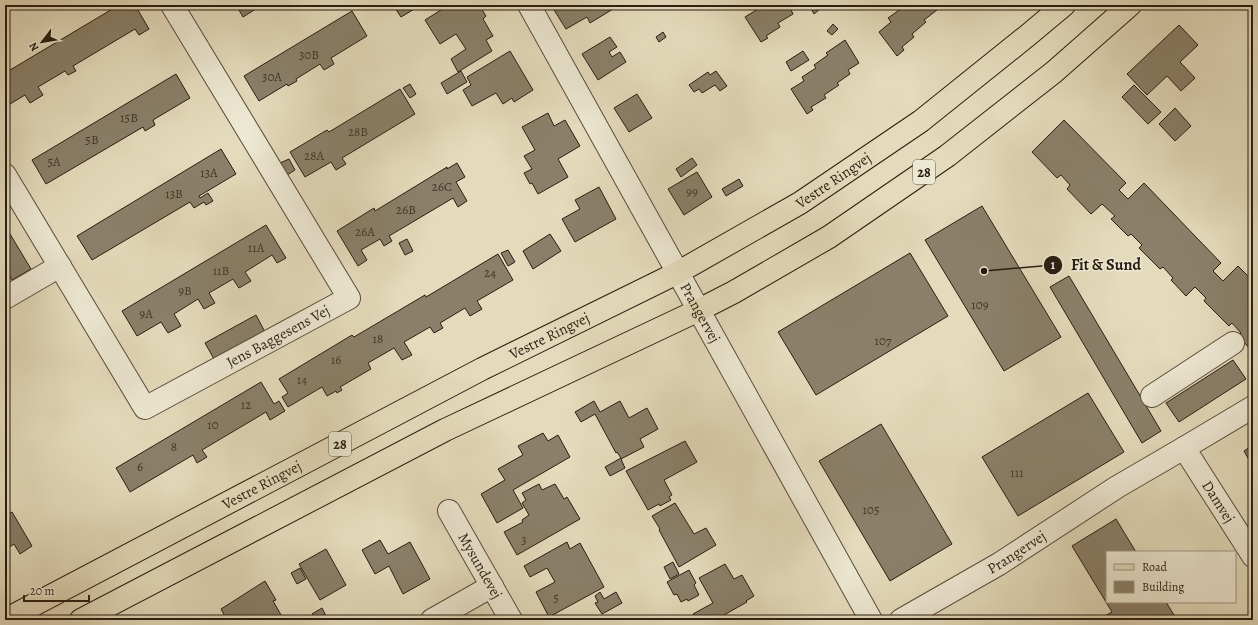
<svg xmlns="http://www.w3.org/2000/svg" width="1258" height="625" viewBox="0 0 1258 625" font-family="Alegreya,serif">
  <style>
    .building { fill: #8a806a; stroke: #291d11 }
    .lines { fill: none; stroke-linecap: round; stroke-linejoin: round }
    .minor-casing { stroke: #584c3c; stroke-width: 24 }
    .major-casing { stroke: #291d11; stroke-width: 24 }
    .minor { stroke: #ede8d3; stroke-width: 22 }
    .major { stroke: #e4dbbc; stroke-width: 22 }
    .labels { text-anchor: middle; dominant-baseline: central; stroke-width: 3; stroke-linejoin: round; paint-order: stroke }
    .number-label { font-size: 13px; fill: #413627 }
    .shield { fill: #ede8d3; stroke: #645a4b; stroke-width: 1 }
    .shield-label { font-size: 14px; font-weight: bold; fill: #291d11 }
    .street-label { font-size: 15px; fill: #291d11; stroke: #ede8d3 }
    .leader { fill: none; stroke: #291d11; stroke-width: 1.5 }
    .callout-dot { fill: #291d11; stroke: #ede8d3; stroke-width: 1.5 }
    .mark-label { font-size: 12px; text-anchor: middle; font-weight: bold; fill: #fff }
    .callout-label { font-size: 16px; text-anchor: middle; font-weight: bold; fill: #291d11; stroke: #ede8d3; stroke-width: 3; stroke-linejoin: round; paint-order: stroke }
  </style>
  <rect width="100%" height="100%" fill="#e4dbbc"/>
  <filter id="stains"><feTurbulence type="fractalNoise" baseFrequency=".005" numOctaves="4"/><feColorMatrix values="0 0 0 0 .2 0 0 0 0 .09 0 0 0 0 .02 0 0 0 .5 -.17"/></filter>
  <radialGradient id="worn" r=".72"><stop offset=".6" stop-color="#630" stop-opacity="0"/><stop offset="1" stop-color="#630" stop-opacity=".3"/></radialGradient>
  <!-- building -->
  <g class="building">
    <polygon points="119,5 135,5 149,29 139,35 135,29 73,66 76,71 68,75 65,71 38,87 43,95 30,103 25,95 5,107 5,73"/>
    <polygon points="236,5 262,5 243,17"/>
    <polygon points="393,5 421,5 401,17"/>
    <polygon points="449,5 479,5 486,16 483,19 493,36 486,40 492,51 458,72 451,59 466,49 456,34 440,44 425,20"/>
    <polygon points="551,5 617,5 618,6 590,23 587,17 566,29"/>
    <polygon points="758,5 800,5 791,10 793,14 778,23 780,27 766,36 768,38 761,42 745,17 758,9 757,6"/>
    <polygon points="815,5 817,5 820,9 814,14 811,8"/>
    <polygon points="900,5 936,5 934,7 937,10 924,20 926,22 912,34 914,37 902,47 904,50 897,56 879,32 891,22 888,18 902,8"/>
    <polygon points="352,11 367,36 331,58 334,64 324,70 320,64 296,79 297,81 288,86 287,84 259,101 244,76"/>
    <polygon points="833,24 838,29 832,35 827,31"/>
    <polygon points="1179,25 1198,45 1180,62 1195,78 1181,91 1167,76 1147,95 1127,74"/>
    <polygon points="663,32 666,37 659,42 656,37"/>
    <polygon points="610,37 617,47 609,52 612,57 620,52 626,62 598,80 582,54"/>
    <polygon points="845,40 859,63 848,70 850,74 837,83 839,85 824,95 826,98 811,107 813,110 807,114 791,89 804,81 802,77 816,68 814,65 828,55 826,53"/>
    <polygon points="510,51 533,90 514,102 512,98 503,104 496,93 472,106 463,90 471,85 467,77"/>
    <polygon points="803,51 809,60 791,71 786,62"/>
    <polygon points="461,71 467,82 447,94 441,83"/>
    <polygon points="716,71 727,86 720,91 715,85 702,93 699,89 694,92 689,85 708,72 710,75"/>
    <polygon points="176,74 190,98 153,120 155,125 145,131 143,127 46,184 32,160"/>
    <polygon points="410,84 416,94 410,98 403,88"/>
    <polygon points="1134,85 1161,112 1148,124 1122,97"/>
    <polygon points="400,89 415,114 342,158 346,164 336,170 331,162 305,177 290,152 327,130 329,132"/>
    <polygon points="637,94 652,118 629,132 614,108"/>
    <polygon points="1175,108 1191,126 1175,141 1159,124"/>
    <polygon points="548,113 554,126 565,120 580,146 558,159 568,177 538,194 532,183 530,184 524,173 532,169 524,156 535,150 522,127"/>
    <polygon points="1064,120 1126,183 1119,190 1128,199 1144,183 1221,263 1213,271 1223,281 1238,266 1253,281 1253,352 1238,336 1241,333 1232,323 1229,326 1204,301 1206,298 1195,287 1186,296 1171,280 1173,278 1163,267 1160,269 1139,248 1142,245 1131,234 1128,236 1111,219 1115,216 1102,204 1091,214 1067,189 1070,185 1061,175 1057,178 1032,152"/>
    <polygon points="221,149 236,174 199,196 200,198 208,193 213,201 206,205 204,202 194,208 190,202 92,260 77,236"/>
    <polygon points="692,158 697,165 681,177 676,169"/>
    <polygon points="289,159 295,170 287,175 280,163"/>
    <polygon points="457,163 465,177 456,182 467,201 458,207 453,198 389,236 392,241 384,246 380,239 361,250 367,260 358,266 337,231 374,208 375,211 447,167 447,169"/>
    <polygon points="697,172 712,197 684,215 668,189"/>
    <polygon points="739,179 743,186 726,196 722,189"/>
    <polygon points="599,187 616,219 575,242 562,219 580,209 575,200"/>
    <polygon points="982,206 1061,337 1004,371 925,240"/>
    <polygon points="266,225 286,258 277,263 272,255 245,272 251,281 239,288 233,279 209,293 215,303 204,309 198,299 174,314 181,326 168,333 161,322 137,336 122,311"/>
    <polygon points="7,229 31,269 12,280 5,269 5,230"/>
    <polygon points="550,234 561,251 533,269 523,251"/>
    <polygon points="407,239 413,251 405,255 399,243"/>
    <polygon points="508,250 515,262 508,266 501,253"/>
    <polygon points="910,253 948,316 816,395 778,332"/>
    <polygon points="498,254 513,280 477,301 482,309 470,316 465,308 440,323 443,328 434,333 430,327 404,342 412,355 402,360 394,348 368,363 371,369 340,387 342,390 337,393 336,391 327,396 322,387 288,407 282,397 288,393 279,379 352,335 354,337 425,295 426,297"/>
    <polygon points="1069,276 1161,431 1142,443 1050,287"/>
    <polygon points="256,315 265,332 214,359 205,343"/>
    <polygon points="1233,360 1246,379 1179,422 1166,403"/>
    <polygon points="261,382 274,404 279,401 285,411 270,420 266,412 202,450 207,457 197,463 193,455 130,492 116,468"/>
    <polygon points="1088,393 1124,452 1018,516 982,457"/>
    <polygon points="594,401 600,412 620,401 629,418 647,408 658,429 640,439 644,447 621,459 625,468 610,476 605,467 621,458 617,452 616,453 595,414 581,422 575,412"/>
    <polygon points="881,424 952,544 890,581 819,461"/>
    <polygon points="543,433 548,441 558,435 570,457 513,490 523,508 497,523 481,494 505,480 498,469 523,455 518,446"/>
    <polygon points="685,441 697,462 664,480 672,495 669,497 671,500 660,506 659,504 648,510 626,471"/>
    <polygon points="1253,445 1253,467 1244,451"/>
    <polygon points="539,484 542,490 555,484 564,499 567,497 580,519 517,555 504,532 523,522 522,520 529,515 522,503 526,500 522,493"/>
    <polygon points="675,503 694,534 706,528 716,545 679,567 659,530 660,529 652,516"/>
    <polygon points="12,512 32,546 20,554 14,544 5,550 5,516"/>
    <polygon points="1116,519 1136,552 1107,552 1107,602 1166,602 1177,620 1105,620 1103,617 1112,612 1072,546"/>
    <polygon points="380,540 388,554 410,542 430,579 403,594 389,566 375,574 362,550"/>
    <polygon points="567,542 570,549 580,543 604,587 549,617 536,592 555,582 547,568 530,577 524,566"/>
    <polygon points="326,549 346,585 320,600 299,564"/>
    <polygon points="673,562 679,574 670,579 664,567"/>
    <polygon points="725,564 734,579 742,575 754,596 746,601 747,602 724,615 726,617 720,620 696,620 693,614 713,603 699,578"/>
    <polygon points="300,568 306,579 297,584 291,573"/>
    <polygon points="689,570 696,583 694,585 699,595 688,601 687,599 681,602 677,594 674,595 667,582"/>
    <polygon points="265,581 276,600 273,601 284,620 227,620 221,609"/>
    <polygon points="600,592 604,599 616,592 622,603 602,614 595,603 598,602 595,596"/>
    <polygon points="322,608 326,616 315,620 312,614"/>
    <polygon points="587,615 589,620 577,620"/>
  </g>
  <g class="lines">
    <!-- minor casing -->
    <g class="minor-casing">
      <g id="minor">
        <path id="s1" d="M529,5L871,620"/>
        <path id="s2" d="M5,175L145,408L349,298L172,5"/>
        <polyline points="5,298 60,266"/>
        <polyline points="1152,396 1233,343"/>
        <path id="s3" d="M1253,407L1184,448L1253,556"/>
        <path id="s4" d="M449,511L511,620"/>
        <polyline points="432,620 492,586"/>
        <path id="s5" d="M901,620L999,564L1117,487L1184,448"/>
      </g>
    </g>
    <!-- major casing -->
    <g class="major-casing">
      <g id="major">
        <path id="s6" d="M5,620L482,369L677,273L800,203L921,121L1027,36L1064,5"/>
        <polyline points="81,620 445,430 699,310 734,292 829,237 947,156 1054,72 1130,5"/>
      </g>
    </g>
    <!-- minor -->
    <use href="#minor" class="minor"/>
    <!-- major -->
    <use href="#major" class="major"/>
  </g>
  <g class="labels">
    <!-- number labels -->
    <g class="number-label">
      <text x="309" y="54">30B</text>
      <text x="272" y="76">30A</text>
      <text x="129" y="117">15B</text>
      <text x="358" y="131">28B</text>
      <text x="92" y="139">5B</text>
      <text x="314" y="155">28A</text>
      <text x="54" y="161">5A</text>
      <text x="209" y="172">13A</text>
      <text x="442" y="186">26C</text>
      <text x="692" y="191">99</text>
      <text x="174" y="193">13B</text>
      <text x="406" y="209">26B</text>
      <text x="365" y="231">26A</text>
      <text x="256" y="247">11A</text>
      <text x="221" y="270">11B</text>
      <text x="490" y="272">24</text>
      <text x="185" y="290">9B</text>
      <text x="980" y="304">109</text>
      <text x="146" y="313">9A</text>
      <text x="378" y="338">18</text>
      <text x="883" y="340">107</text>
      <text x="336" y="359">16</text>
      <text x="302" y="379">14</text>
      <text x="246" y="404">12</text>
      <text x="213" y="424">10</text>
      <text x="174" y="446">8</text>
      <text x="140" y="466">6</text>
      <text x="1017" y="472">111</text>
      <text x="871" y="509">105</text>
      <text x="524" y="539">3</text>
      <text x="556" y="597">5</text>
    </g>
    <!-- shield labels -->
    <g class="shield">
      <rect x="913" y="160" width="22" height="24" rx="3"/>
      <rect x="329" y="432" width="22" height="24" rx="3"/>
    </g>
    <g class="shield-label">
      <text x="924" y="172">28</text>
      <text x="340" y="444">28</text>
    </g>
    <!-- street labels -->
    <g class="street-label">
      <text stroke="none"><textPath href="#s6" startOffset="938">Vestre Ringvej</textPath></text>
      <text stroke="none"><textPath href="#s1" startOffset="352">Prangervej</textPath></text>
      <text stroke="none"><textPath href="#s2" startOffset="423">Jens Baggesens Vej</textPath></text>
      <text stroke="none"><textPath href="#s6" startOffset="614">Vestre Ringvej</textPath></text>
      <text stroke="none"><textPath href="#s6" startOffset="290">Vestre Ringvej</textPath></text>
      <text stroke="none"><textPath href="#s3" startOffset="144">Damvej</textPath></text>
      <text stroke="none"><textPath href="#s5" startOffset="134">Prangervej</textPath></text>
      <text stroke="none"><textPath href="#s4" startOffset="63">Mysundevej</textPath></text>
    </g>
  </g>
  <!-- callouts -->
  <path class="leader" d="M984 271L1053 265"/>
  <g class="callout-dot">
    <circle cx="984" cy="271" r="4"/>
    <circle cx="1053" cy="265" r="10"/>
  </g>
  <g class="mark-label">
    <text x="1053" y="269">1</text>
  </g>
  <g class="callout-label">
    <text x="1106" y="270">Fit &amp; Sund</text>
  </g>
  <!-- margin -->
  <rect width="1258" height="625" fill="none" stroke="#e4dbbc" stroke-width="20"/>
  <rect x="6" y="6" width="1246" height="613" fill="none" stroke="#291d11" stroke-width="2"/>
  <rect x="10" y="10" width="1238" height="605" fill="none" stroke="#291d11"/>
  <!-- legend -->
  <rect x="1106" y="551" width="130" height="52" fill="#ede8d3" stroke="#9f9785"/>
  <rect x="1114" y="564" width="20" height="6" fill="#e4dbbc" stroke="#9f9785"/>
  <text x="1142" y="571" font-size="12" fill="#291d11">Road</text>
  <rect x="1114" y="581" width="20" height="12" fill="#8a806a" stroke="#9f9785"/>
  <text x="1142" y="591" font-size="12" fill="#291d11">Building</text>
  <!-- north arrow -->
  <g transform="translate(42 42) rotate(239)" stroke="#ede8d3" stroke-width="3" paint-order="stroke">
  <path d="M0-3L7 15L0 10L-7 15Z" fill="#291d11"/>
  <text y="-6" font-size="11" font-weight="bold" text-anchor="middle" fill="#291d11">N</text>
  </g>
  <!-- scale -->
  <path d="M24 595v6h65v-6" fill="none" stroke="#291d11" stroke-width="2"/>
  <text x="30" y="595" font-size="12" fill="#291d11" stroke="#ede8d3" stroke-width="3" paint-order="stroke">20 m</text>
  <rect width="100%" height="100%" filter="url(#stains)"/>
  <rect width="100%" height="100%" fill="url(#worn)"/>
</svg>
